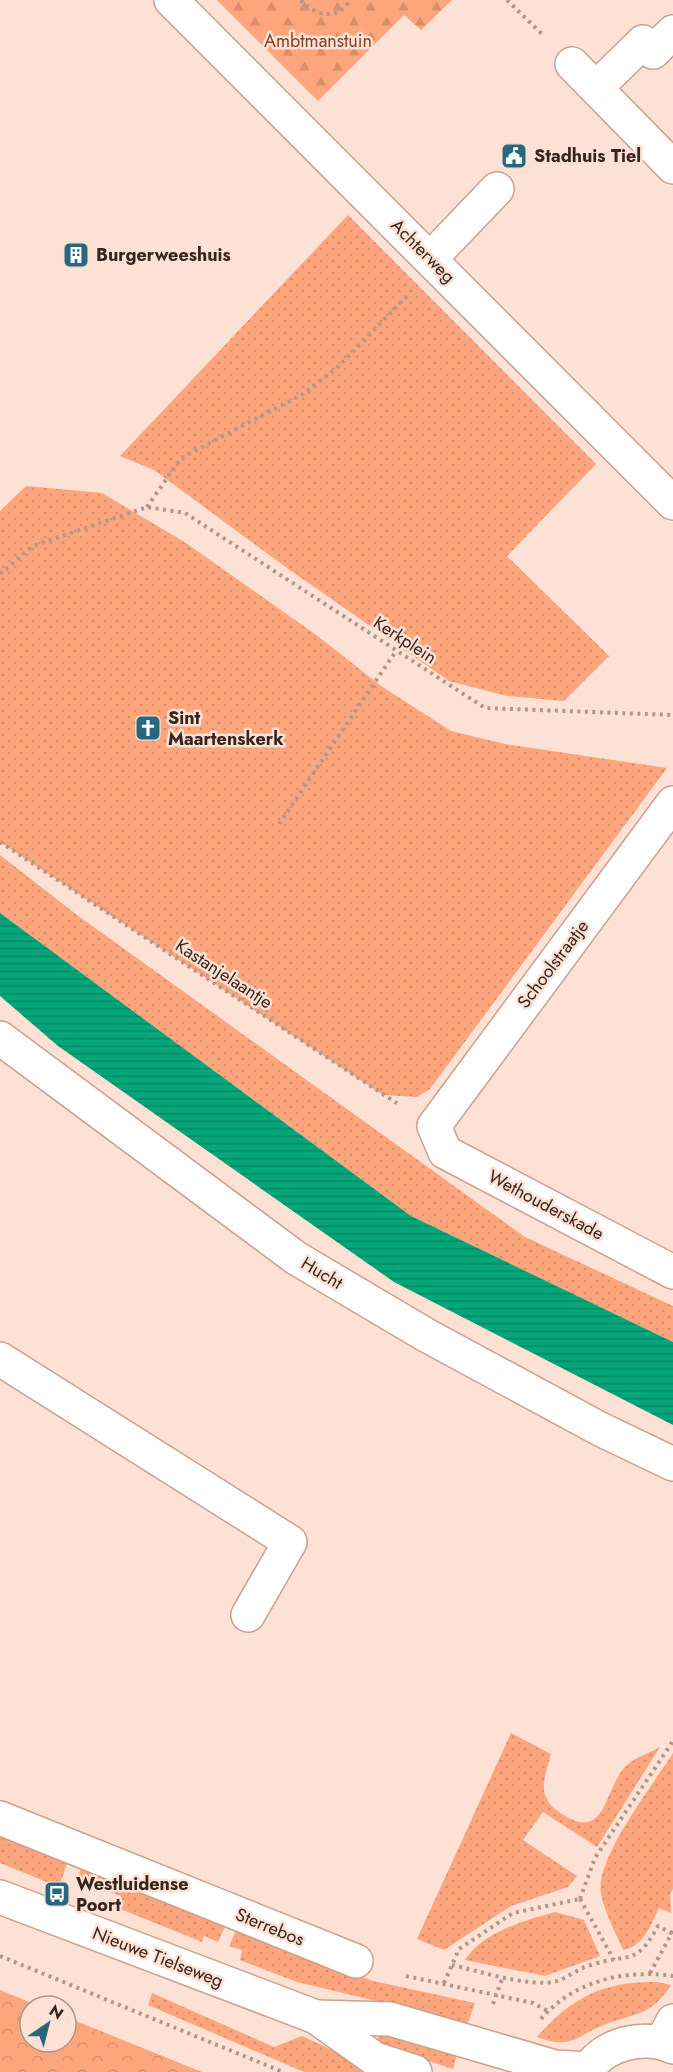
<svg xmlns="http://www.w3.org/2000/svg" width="673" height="2072" viewBox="0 0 673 2072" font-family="Jost,sans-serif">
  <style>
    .grass { fill: url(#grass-dots) }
    .forest { fill: url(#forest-firs) }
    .park { fill: url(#park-crowns) }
    .water { fill: url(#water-rules) }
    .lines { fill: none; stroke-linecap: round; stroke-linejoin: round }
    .minor-casing { stroke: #cca08c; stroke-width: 36 }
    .major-casing { stroke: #cca08c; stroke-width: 36 }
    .path { stroke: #af978c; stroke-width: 4; stroke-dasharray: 3 4.5; stroke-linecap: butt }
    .minor { stroke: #fff; stroke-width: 33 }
    .major { stroke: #fff; stroke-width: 33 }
    .labels { text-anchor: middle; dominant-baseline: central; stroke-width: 5; stroke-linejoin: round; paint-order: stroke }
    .park-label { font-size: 18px; fill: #824222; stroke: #fee1d5 }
    .poi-label { font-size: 18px; font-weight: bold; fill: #36251d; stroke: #fee1d5; text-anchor: start }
    .street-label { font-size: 18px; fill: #36251d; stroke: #fee1d5 }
  </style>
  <defs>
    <pattern id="grass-dots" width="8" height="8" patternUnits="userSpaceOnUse" patternTransform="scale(1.5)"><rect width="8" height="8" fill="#fda57c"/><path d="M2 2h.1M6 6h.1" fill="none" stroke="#d98e6b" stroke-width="1.8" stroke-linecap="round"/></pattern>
    <pattern id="forest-firs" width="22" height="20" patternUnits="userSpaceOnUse" patternTransform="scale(1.5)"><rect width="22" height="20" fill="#fda57c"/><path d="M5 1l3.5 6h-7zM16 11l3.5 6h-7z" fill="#d98e6b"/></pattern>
    <pattern id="park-crowns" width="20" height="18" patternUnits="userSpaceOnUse" patternTransform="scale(1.5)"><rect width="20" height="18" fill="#fda57c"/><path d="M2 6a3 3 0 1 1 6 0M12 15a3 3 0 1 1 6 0" fill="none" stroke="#d98e6b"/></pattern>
    <pattern id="water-rules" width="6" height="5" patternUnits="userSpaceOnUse" patternTransform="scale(1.5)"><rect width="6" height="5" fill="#02a679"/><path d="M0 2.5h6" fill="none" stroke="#058763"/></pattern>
  </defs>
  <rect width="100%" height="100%" fill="#fee1d5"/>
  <!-- grass -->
  <g class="grass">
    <polygon points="348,215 596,464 507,556 609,656 564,701 507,696 449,681 287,568 154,470 120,456"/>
    <polygon points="26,486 102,493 186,543 319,637 381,686 451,731 505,744 667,768 430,1089 417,1097 383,1095 0,842 0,511"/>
    <polygon points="0,855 77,915 525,1237 673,1306 673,1342 411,1216 0,913"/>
    <path d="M511,1733L551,1754C546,1774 536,1794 555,1809C608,1850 603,1786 627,1765C636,1757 650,1753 660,1747L597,1847L543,1812L523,1840L577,1876L568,1887L511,1906L444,1950L417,1939Z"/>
    <path d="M673,1753V1889L670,1894L671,1913L659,1908C650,1926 644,1946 623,1950C615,1932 605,1913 601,1894C594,1859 654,1784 673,1753Z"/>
    <polygon points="0,1833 68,1861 59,1887 0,1863"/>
    <polygon points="83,1865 227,1922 218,1942 204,1936 202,1942 118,1908 121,1896 76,1880"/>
    <path d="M555,1912L584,1920L600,1956L545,1976L465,1960C484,1931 524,1921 555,1912Z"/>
    <polygon points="238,1926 373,1981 475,2003 468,2023 297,1982 240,1960 242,1950 229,1946"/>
    <path d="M657,1982L671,1985C652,2015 637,2013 606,2024C576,2036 572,2050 537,2037C572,1997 604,1981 657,1982Z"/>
    <polygon points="152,1993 274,2047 302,2036 379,2072 304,2072 148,2005"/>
    <polygon points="384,2033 457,2054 453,2069 383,2046 377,2040 380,2034"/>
  </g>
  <!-- forest -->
  <polygon class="forest" points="217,0 452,0 421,30 404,15 318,101"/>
  <!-- park -->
  <polygon class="park" points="0,1990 39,2006 30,2006 30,2042 66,2042 66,2017 202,2072 0,2072"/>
  <!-- water -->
  <polygon class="water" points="0,913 411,1216 673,1342 673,1425 394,1282 58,1046 0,996"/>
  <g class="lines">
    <!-- minor casing -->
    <g class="minor-casing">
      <g id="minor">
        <polyline points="171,0 673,503"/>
        <polyline points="572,64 673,167"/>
        <polyline points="596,88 643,42 653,52 673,32"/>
        <polyline points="430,259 497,189"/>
        <polyline points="673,803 434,1126 445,1152 673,1272"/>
        <polyline points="0,1038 296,1258 426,1335 600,1429 673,1464"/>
        <polyline points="0,1359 290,1542 248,1615"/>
        <polyline points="0,1818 356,1961"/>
        <polyline points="662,2042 673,2021"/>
      </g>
    </g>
    <!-- major casing -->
    <g class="major-casing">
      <g id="major">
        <polyline points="0,1897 316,2017 375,2059 415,2072"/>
        <polyline points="316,2017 390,2019 555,2067 588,2069"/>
        <path d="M587,2072C602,2043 645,2034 673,2047"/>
      </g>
    </g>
    <!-- path -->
    <g class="path">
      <path d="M301,0C314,16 339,21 350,0"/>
      <polyline points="507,0 543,35"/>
      <polyline points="147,507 181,458 303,394 338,367 407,296"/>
      <polyline points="0,574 33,546 147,507 185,513 485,708 673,715"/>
      <polyline points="279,824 396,651"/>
      <polyline points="0,842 398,1104"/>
      <polyline points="580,1899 595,1858 673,1741"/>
      <polyline points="580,1899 614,1960"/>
      <polyline points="0,1956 283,2072"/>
      <path d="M452,1965C479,1971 530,1988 557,1981C569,1977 579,1968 591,1965C629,1952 635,1968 658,1926L673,1934"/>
      <polyline points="650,1973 673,1931"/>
      <polyline points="406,1976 533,2003 548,2011"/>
      <polyline points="444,1983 459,1949 513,1913 580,1899"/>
      <polyline points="493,2004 503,1976"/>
      <path d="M541,2019C573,1981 625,1969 673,1976"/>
    </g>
    <!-- minor -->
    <use href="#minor" class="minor"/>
    <!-- major -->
    <use href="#major" class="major"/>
  </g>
  <!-- icons -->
  <defs>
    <g id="civic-square" transform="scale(1.35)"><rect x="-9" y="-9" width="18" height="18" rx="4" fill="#29677d" stroke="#fee1d5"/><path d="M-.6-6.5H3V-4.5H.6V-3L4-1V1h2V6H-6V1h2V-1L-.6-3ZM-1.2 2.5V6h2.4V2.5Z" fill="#fff"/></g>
    <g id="building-square" transform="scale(1.35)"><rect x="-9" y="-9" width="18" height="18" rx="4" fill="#29677d" stroke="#fee1d5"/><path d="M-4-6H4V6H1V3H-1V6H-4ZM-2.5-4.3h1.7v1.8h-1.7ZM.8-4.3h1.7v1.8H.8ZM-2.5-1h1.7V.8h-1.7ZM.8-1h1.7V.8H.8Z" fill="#fff"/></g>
    <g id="church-square" transform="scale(1.35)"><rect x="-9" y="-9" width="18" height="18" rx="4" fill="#29677d" stroke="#fee1d5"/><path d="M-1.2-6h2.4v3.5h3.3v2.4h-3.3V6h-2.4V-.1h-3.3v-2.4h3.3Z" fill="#fff"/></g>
    <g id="bus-square" transform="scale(1.35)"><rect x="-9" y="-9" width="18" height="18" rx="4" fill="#29677d" stroke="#fee1d5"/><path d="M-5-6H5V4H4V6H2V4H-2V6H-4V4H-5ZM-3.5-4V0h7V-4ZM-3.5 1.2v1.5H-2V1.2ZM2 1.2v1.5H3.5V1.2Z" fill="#fff"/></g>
  </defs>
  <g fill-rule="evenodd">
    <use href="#civic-square" x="514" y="156"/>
    <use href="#building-square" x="76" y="255"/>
    <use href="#church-square" x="148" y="728"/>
    <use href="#bus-square" x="57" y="1894"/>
  </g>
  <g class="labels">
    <!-- park labels -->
    <g class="park-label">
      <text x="318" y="41">Ambtmanstuin</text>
    </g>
    <!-- poi labels -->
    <g class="poi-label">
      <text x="534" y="156">Stadhuis Tiel</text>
      <text x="96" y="255">Burgerweeshuis</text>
      <text x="168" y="718">Sint<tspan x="168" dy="21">Maartenskerk</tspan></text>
      <text x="76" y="1884">Westluidense<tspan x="76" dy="21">Poort</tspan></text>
    </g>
    <!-- street labels -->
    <g class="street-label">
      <text transform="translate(423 251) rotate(45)">Achterweg</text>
      <text transform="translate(405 640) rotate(33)">Kerkplein</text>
      <text transform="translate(553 964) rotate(-53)">Schoolstraatje</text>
      <text transform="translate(224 974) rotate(33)">Kastanjelaantje</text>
      <text transform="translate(546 1205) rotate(28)">Wethouderskade</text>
      <text transform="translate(322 1273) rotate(31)">Hucht</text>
      <text transform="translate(270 1927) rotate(22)">Sterrebos</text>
      <text transform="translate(158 1957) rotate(21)">Nieuwe Tielseweg</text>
    </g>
  </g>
  <!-- north arrow -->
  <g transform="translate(48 2024) rotate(35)"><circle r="28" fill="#fee1d5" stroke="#ae968b" stroke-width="1.5"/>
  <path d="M0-4.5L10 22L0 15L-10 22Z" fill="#29677d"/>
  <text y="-9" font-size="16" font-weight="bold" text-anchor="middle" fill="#36251d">N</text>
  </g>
</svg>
